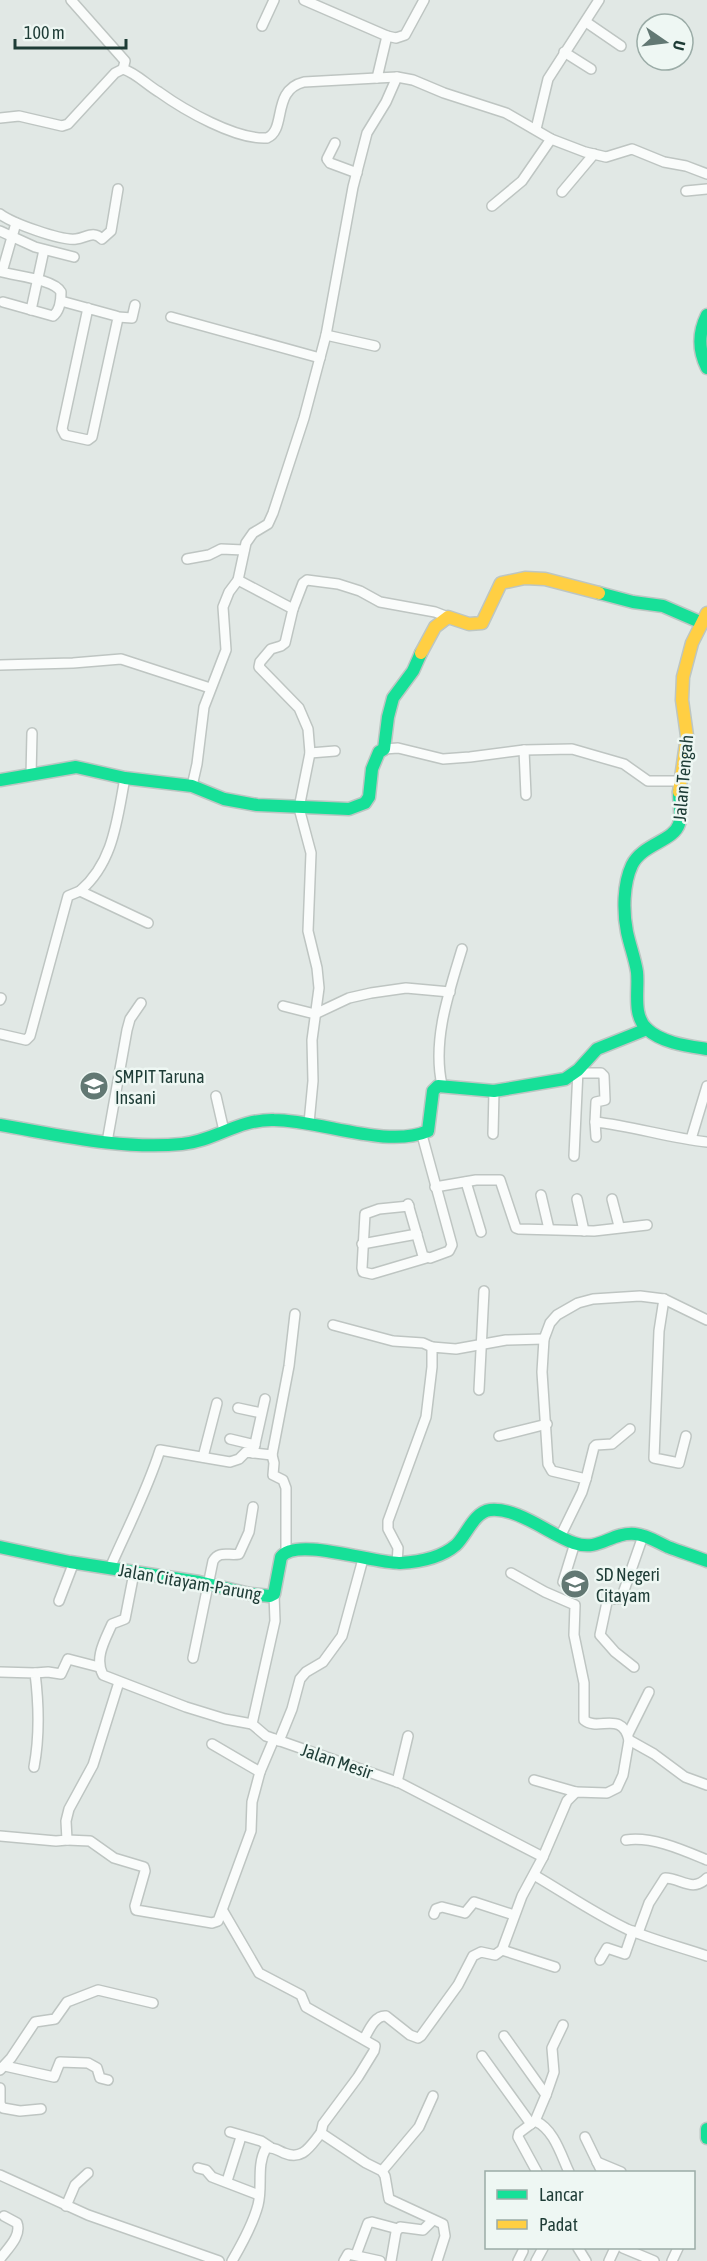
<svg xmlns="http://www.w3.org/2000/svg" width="707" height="2261" viewBox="0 0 707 2261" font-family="'Asap Condensed',sans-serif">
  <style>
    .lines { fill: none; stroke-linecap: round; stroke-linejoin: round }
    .street-casing { stroke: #bec5c2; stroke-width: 12 }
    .fast-casing { stroke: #bdc6c3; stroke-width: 15 }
    .slow-casing { stroke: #bdc6c3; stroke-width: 15 }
    .street { stroke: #fafcfb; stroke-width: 9 }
    .fast { stroke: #16e098; stroke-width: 12 }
    .slow { stroke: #ffcf43; stroke-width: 12 }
    .labels { text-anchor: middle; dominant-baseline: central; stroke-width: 5; stroke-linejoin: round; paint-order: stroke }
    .street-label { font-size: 18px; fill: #1e3c36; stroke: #eef7f3 }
    .poi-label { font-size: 18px; fill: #1e3c36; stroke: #eef7f3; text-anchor: start }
  </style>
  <rect width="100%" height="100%" fill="#e1e8e5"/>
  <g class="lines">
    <!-- street casing -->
    <g class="street-casing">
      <g id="street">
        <polyline points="71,0 125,61 123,69"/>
        <polyline points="304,0 387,36 377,78 397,77 413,80 444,93 506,113 551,139 585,152 606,157 632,149 664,162 686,166 707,174"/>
        <polyline points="586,22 621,46"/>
        <polyline points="262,26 274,0"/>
        <polyline points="387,36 396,38 405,35 424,0"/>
        <polyline points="564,52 591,69"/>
        <path d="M0,118L19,116L62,126L68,124L115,73L123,69C136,73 147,85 159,92C184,110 236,140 267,138C287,130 271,90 304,82L377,78"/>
        <polyline points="536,129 548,79 599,0"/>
        <polyline points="335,143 327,159 330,163 357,173"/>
        <polyline points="686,191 707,189"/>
        <polyline points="562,192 594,154"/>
        <polyline points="492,206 522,181 551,139"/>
        <path d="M0,214C12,223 61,241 76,239C86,238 93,230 102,239L111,231L118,189"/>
        <polyline points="0,231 35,247 74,257"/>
        <polyline points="61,301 116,316 118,318 92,437 88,440 65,435 62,429 88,308"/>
        <path d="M3,302L53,316C60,311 61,300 61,292C54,279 16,276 2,272L16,223"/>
        <polyline points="31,310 44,250"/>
        <polyline points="118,317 132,318 135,305"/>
        <polyline points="171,317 320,358"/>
        <polyline points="326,335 375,346"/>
        <polyline points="187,559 209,555 221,549 244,550"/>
        <polyline points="238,580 293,609 303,583 307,580 338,584 360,591 380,602 435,612 448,617"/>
        <polyline points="293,609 285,643 281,646 271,649 260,662 259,667 299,708 308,729 310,753 299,808 311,853 308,931 317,968 319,988 312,1040 313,1081 309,1123"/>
        <polyline points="0,665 73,663 121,659 210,688"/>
        <polyline points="384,749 398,748 443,759 470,757 524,750 572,749 624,764 648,781 679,781"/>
        <polyline points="524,750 526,795"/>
        <polyline points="310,753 335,751"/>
        <polyline points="31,776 32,733"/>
        <polyline points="192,786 197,764 204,707 226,650 223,607 229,592 238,580 246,543 253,533 268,524 273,513 304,418 326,335 353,187 367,133 386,102 397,77"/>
        <path d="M80,891C114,862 117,819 125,778"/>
        <polyline points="0,1000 1,998"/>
        <polyline points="283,1006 315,1014 349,998 371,993 406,988 450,992"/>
        <polyline points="0,1034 26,1040 30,1036 68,896 80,891 148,923"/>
        <polyline points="578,1073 601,1073 604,1076 605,1100 596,1102 595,1122"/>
        <path d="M442,1085C432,1040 449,992 462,949"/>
        <polyline points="216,1096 224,1131"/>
        <polyline points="493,1134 494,1091"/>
        <path d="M596,1137L595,1122C633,1126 669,1138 707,1142"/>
        <polyline points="691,1139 707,1086"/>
        <polyline points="107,1142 127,1030 130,1019 141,1003"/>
        <polyline points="574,1156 578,1070"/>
        <polyline points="466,1182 481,1232"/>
        <polyline points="435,1187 476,1180 500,1180 516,1228 519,1229 594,1231 647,1225"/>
        <polyline points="541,1195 549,1229"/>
        <polyline points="577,1199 584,1231"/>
        <polyline points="612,1199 619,1226"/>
        <polyline points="408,1204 423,1256 430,1258 449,1251 452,1245 422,1135"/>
        <polyline points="409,1206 379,1209 365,1214 362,1268 363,1272 372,1274 426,1258"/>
        <polyline points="362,1244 417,1234"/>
        <polyline points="664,1299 659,1331 654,1458 679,1463 686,1436"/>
        <polyline points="333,1325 393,1341 423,1343 432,1347"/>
        <polyline points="479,1390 484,1291"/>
        <polyline points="238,1408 261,1413"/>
        <polyline points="499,1436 547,1424"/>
        <polyline points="230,1439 255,1445"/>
        <polyline points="253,1453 265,1399"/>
        <polyline points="272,1455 274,1463 273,1475 283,1480 286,1488 286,1551"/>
        <polyline points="203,1457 217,1403"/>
        <polyline points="586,1479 594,1447 596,1445 612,1444 630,1429"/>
        <polyline points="560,1537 582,1492 586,1479 552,1471 548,1464 542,1372 544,1339 550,1323 557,1315 578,1303 593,1299 640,1296 664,1299 707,1320"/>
        <polyline points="397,1564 398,1548 388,1529 388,1521 426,1417 432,1367 432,1347 456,1349 506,1340 544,1339"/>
        <path d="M110,1568C127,1529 147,1491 160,1450L230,1462L239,1459L246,1452L272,1455L289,1366L295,1314"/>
        <path d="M134,1573L125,1619L112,1624C105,1640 94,1658 103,1675L186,1707L225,1719L252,1724"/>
        <path d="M511,1573L545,1592L575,1605L574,1635L584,1683V1720C598,1732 622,1710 629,1740L654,1754L685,1777L707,1785"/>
        <polyline points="563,1582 575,1543"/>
        <polyline points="274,1594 275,1621 252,1724 266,1736 400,1783 543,1857"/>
        <polyline points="59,1601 74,1562"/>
        <path d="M193,1658L213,1561C219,1550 229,1556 239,1554L249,1532L253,1507"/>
        <polyline points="634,1667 615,1652 600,1635 607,1602 609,1599 621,1599 643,1536"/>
        <path d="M0,1672L35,1673C39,1705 40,1735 34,1767"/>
        <polyline points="35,1673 48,1672 61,1674 68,1659 99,1667"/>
        <polyline points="628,1734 649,1692"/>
        <polyline points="279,1741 292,1709 300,1679 306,1672 323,1662 342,1636 363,1559"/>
        <polyline points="212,1744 260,1772"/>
        <polyline points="534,1780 576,1792"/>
        <polyline points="397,1782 408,1736"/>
        <polyline points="0,1836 56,1841 67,1840 66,1821 69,1809 93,1765 119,1682"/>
        <polyline points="67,1840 90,1841 114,1858 144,1867 145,1871 135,1906 136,1910 212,1923 218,1921 251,1831 252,1802 260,1772 274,1739"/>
        <path d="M626,1840C652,1836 683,1850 707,1860"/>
        <path d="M534,1875C565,1893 595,1914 627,1929C653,1940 680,1947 707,1956"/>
        <polyline points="223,1911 259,1973 301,1995 306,2007 375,2046 374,2051 358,2077 323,2124 321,2133 366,2163 382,2171 385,2176 389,2199 443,2224 445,2236 437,2261"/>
        <polyline points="434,1914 436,1909 442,1907 465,1913 474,1902 514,1915"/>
        <path d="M638,1933L649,1903L665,1878C681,1878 692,1893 707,1878"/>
        <polyline points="502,1950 555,1967"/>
        <polyline points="600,1960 607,1948 625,1954 633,1931"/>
        <polyline points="504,2036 546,2095"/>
        <path d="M364,2039C369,2030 375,2015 386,2016L410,2035L418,2038L421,2036L458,1985L473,1956L481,1952L495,1955L502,1950L522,1896L543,1857L567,1801L576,1792L607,1793L617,1788L623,1775L629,1740"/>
        <polyline points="482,2056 531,2124"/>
        <polyline points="5,2066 54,2077 60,2062 88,2063 97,2068 100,2078 108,2080"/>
        <polyline points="0,2070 11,2058 35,2022 55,2019 67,2002 98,1990 153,2003"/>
        <polyline points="0,2088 0,2104 3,2108 20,2111 41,2109"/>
        <path d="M535,2121C554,2129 561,2155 569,2172"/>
        <polyline points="230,2132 261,2141 270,2147"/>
        <polyline points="585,2137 602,2172"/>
        <polyline points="597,2162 621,2172"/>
        <polyline points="198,2168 206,2170 212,2177 259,2195"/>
        <polyline points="382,2171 419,2127 433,2096"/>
        <polyline points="537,2172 518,2137 519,2133 535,2121 546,2095 554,2072 552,2048 563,2025"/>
        <polyline points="0,2175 88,2215 219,2261"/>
        <polyline points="227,2181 241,2137"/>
        <polyline points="66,2206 75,2185 88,2173"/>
        <polyline points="578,2248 586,2261"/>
        <polyline points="623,2248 654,2261"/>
        <polyline points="356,2255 368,2223 372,2222 398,2229"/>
        <path d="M0,2259C7,2249 22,2236 17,2223L4,2216"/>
        <path d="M232,2261C242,2244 253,2224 258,2205C263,2186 256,2166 266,2148C274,2147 277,2150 284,2153C303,2161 310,2146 321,2133"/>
        <polyline points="344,2261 348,2254 380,2261"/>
        <polyline points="391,2261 396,2232 400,2227 423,2230 433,2220"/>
        <polyline points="518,2261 523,2251"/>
        <polyline points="536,2261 543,2248"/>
        <polyline points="609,2261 615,2248"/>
        <polyline points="672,2261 678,2248"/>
      </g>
    </g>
    <!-- fast casing -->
    <g class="fast-casing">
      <g id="fast">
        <path d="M707,315C698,333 698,350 707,368"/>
        <polyline points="599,593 633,602 663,606 700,622"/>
        <polyline points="0,780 76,767 125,778 192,786 224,799 257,805 349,809 365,803 369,797 372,769 379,752 384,749 388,717 393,698 413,671 421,653"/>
        <path d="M679,792C679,802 682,815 679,824C674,841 642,844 632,865C623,884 623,912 627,932C630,946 635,959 637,972C639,990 632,1015 647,1029C662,1043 688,1046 707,1049"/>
        <path d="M0,1125C59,1135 122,1150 182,1144C215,1141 238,1119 274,1120C320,1120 387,1149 428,1131L433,1091L438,1086L494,1091L565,1079L578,1070L597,1049L647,1029"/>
        <path d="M0,1547L70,1562L199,1582L250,1594L270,1596L274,1594L281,1557C296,1536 375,1564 400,1563C419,1562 441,1558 456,1545C466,1536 474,1512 490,1510C517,1507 549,1534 574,1543C600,1552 610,1532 635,1534C647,1535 657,1542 668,1547C681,1552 694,1556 707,1561"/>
        <polyline points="707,2129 707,2138"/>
      </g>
    </g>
    <!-- slow casing -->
    <g class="slow-casing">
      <g id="slow">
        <polyline points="421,653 435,627 448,617 469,624 482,623 501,583 525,578 545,579 599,593"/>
        <polyline points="679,792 687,736 682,700 683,677 692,643 707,613"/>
      </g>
    </g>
    <!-- street -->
    <use href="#street" class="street"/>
    <!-- fast -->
    <use href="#fast" class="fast"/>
    <!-- slow -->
    <use href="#slow" class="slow"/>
  </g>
  <!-- icons -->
  <defs>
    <g id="school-disc" transform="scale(1.5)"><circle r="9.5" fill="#627873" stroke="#eef7f3"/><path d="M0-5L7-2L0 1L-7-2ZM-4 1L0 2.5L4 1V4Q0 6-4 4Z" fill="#fff"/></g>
  </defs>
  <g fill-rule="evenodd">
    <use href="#school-disc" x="94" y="1086"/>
    <use href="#school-disc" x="575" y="1584"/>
  </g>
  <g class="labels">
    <!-- street labels -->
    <g class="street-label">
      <text transform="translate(683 778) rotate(-85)">Jalan Tengah</text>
      <text transform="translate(190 1582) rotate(10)">Jalan Citayam-Parung</text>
      <text transform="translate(337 1761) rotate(19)">Jalan Mesir</text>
    </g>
    <!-- poi labels -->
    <g class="poi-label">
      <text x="115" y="1076">SMPIT Taruna<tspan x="115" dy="21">Insani</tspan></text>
      <text x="596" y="1574">SD Negeri<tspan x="596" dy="21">Citayam</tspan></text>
    </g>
  </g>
  <!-- legend -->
  <rect x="485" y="2171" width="210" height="78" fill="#eef7f3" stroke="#9baca7" stroke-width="1.5"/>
  <rect x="497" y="2190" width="30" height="9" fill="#16e098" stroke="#9baca7" stroke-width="1.5"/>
  <text x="539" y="2201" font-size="18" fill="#1e3c36">Lancar</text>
  <rect x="497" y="2220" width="30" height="9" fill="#ffcf43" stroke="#9baca7" stroke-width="1.5"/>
  <text x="539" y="2231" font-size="18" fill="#1e3c36">Padat</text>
  <!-- north arrow -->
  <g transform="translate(665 42) rotate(104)"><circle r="28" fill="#eef7f3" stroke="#9baca7" stroke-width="1.5"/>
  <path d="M0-4.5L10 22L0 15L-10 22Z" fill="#627873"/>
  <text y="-9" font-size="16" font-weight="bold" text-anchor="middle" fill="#1e3c36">U</text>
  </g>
  <!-- scale -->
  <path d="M15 39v9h111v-9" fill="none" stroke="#1e3c36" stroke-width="3"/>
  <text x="24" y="39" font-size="18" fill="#1e3c36" stroke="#eef7f3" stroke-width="4.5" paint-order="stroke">100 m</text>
</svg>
